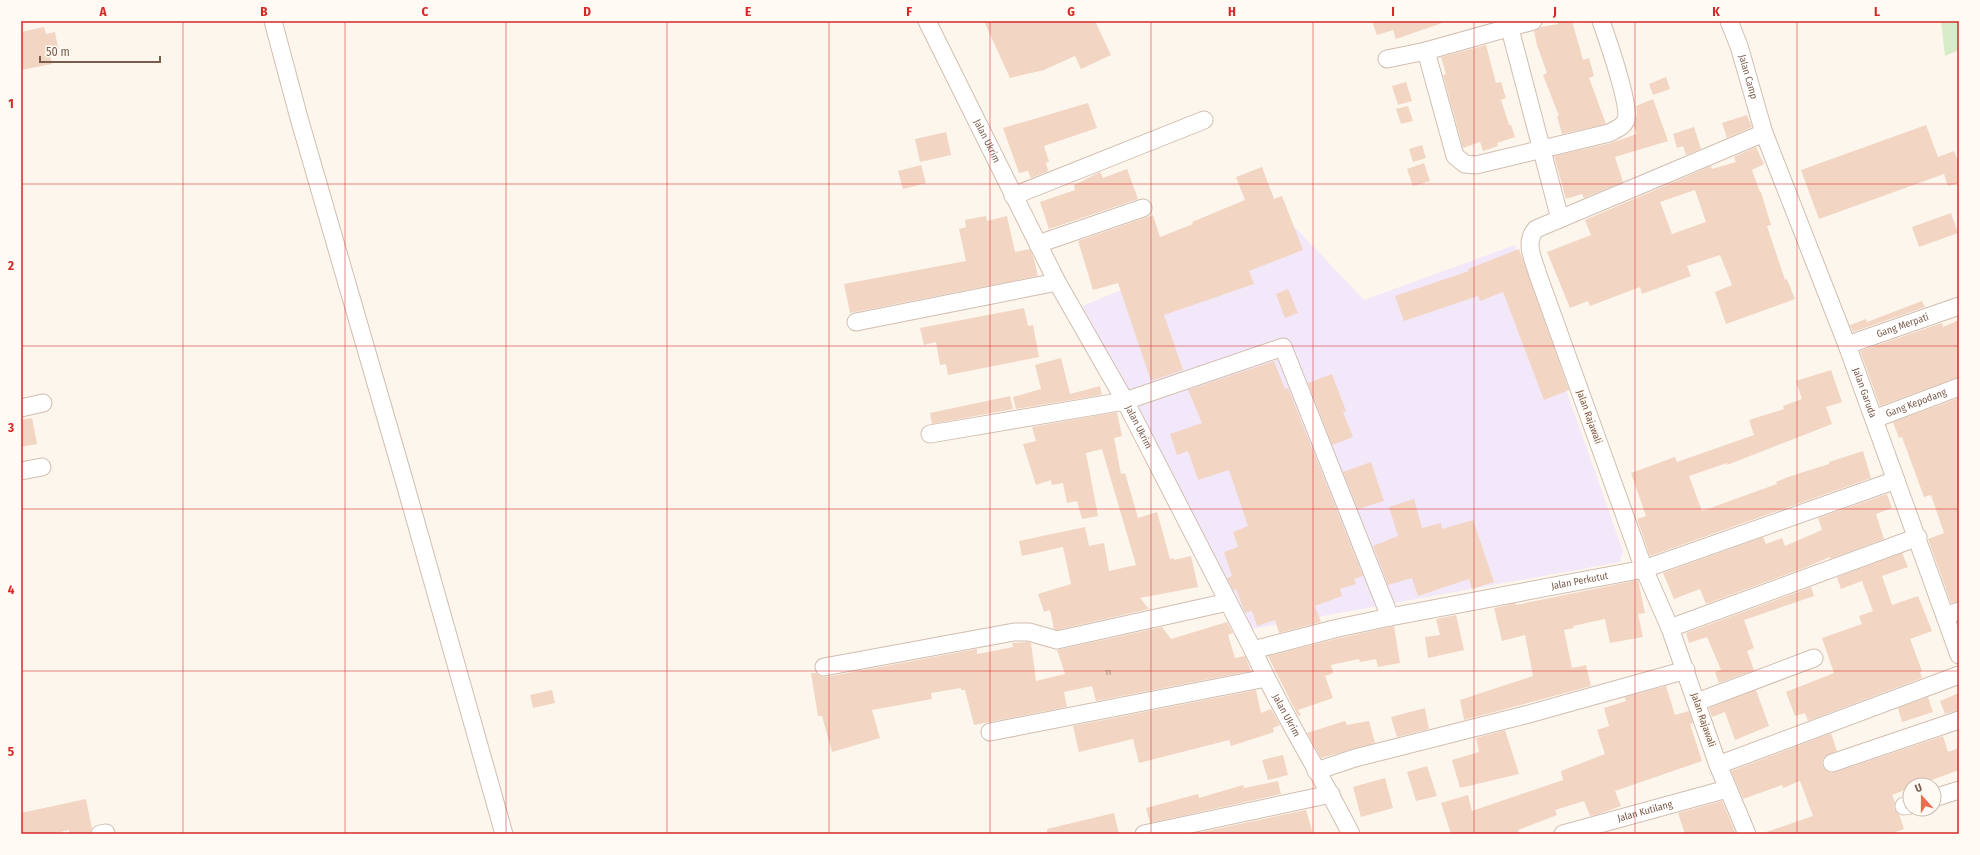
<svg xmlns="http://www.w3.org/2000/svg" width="1980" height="855" viewBox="0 0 1980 855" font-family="'Fira Sans Condensed',sans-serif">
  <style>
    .education { fill: #f3e8fa }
    .green { fill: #d8ecc9 }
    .building { fill: #f3d5c3; fill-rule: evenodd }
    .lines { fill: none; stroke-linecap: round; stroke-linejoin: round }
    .street-casing { stroke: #d1beb0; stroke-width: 19 }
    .street { stroke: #fff; stroke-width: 17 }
    .grid { fill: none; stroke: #d62828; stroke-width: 1; stroke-opacity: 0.55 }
    .labels { text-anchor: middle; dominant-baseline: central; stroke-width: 3; stroke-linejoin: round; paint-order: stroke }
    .number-label { font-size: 8px; fill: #987a6a }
    .street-label { font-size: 10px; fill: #7a5c4d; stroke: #fffaf3 }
    .neatline { fill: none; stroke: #d62828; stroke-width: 1.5 }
    .grid-label { font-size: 13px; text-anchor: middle; font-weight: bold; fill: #d62828 }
  </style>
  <rect width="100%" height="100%" fill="#fdf6ec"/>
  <!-- education -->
  <polygon class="education" points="1290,222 1364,300 1515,245 1623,551 1620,562 1252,629 1082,306"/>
  <!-- green -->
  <polygon class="green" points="1941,21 1959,21 1959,50 1945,56"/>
  <!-- building -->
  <g class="building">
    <polygon points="984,21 1095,21 1111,55 1081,69 1075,56 1044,70 1010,78"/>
    <polygon points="1372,21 1441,21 1442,23 1396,39 1393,30 1377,35"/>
    <polygon points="1557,21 1572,21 1583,60 1589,58 1594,76 1589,78 1606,124 1562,134 1557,116 1559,116 1543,75 1547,73 1537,45 1534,31 1541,27 1558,24"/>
    <polygon points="44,27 46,34 55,32 58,48 49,50 52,64 21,70 21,32"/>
    <polygon points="1486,45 1496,83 1501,82 1506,98 1501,100 1509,125 1511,125 1515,137 1497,143 1498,146 1483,151 1480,142 1463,148 1443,75 1446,74 1441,57"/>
    <polygon points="1666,77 1670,89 1653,95 1649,84"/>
    <polygon points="1406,82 1412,101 1398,105 1392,86"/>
    <polygon points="1653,99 1668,141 1615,157 1623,182 1584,198 1582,194 1566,199 1554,156 1611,143 1637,134 1634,126 1637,113 1636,106"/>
    <polygon points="1088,103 1097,128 1044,146 1049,161 1046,163 1048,171 1031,178 1028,171 1019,173 1003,128"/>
    <polygon points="1408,106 1413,121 1401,124 1396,109"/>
    <polygon points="1747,115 1752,127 1727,138 1722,123"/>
    <polygon points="1926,125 1938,157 1954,151 1959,164 1959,183 1948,186 1944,174 1819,219 1801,170"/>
    <polygon points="1694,127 1701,149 1686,155 1683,146 1677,148 1673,134"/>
    <polygon points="946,132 951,155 920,162 915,139"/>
    <polygon points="1422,145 1426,158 1413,162 1409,149"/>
    <path d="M1756,147L1764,164L1752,170L1760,192H1761L1771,225L1767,226L1785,280L1787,279L1795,299L1726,324L1715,292L1732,285L1720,255L1687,266L1691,276L1642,294L1640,287L1590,306L1588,301L1570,308L1547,252L1591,235L1585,220L1711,166L1712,169L1736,162L1734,157ZM1695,190L1706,222L1672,234L1660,202Z"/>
    <polygon points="1424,163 1430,181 1413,186 1407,169"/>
    <polygon points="921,165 926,183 903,189 898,171"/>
    <polygon points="1262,167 1274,199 1282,196 1303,250 1249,271 1254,284 1164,315 1183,370 1151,381 1118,283 1093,290 1078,241 1153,215 1160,237 1193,224 1192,222 1245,200 1236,177"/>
    <polygon points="1127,169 1138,199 1049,229 1040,202 1075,190 1074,185 1100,172 1103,178"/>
    <polygon points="1951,213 1958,233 1919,247 1912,227"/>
    <polygon points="986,216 987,221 1007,216 1015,252 1030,249 1034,259 1038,276 850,313 844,284 966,261 959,229 966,227 965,220"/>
    <polygon points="1519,249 1569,390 1544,400 1503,292 1480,301 1478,296 1404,321 1395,296 1469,271 1468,269"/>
    <polygon points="1288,289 1298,313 1285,318 1276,294"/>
    <polygon points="1922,301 1925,307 1853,332 1850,325 1866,319 1867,322"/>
    <polygon points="1024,308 1028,326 1033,325 1039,357 948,375 946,364 940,365 936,342 924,345 920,328"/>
    <polygon points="1959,320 1959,377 1880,406 1860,351 1942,323 1943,327"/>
    <polygon points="1061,358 1070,394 1100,386 1102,395 1016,409 1013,397 1041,389 1035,365"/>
    <polygon points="1274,361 1285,389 1288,388 1363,576 1354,579 1356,584 1340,589 1342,596 1315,606 1321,622 1279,633 1275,620 1257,626 1252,611 1245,613 1236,589 1233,590 1227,578 1232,576 1224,552 1238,547 1233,532 1248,526 1229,470 1198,480 1188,451 1177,455 1170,434 1202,423 1188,390"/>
    <polygon points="1831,370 1842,402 1826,407 1832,424 1727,465 1727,463 1689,476 1702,511 1777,484 1776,482 1788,477 1829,464 1829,462 1863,451 1871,478 1650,556 1637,519 1646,516 1631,473 1675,457 1677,462 1754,435 1749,420 1784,409 1783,406 1802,399 1796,381"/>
    <polygon points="1332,374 1346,411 1343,412 1353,437 1332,445 1308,383"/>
    <polygon points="1010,396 1013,409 932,424 930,413"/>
    <polygon points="1959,398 1959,601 1951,603 1928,539 1944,533 1931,495 1924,497 1902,437 1899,438 1893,422"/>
    <polygon points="1117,412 1122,436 1114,438 1121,474 1125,473 1138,518 1157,512 1170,559 1174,558 1174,560 1191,556 1198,587 1140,598 1149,609 1057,630 1054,629 1050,610 1044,612 1038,594 1071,584 1063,547 1022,556 1019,541 1085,527 1089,546 1104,543 1109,571 1136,565 1102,449 1086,453 1098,516 1082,519 1077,501 1067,503 1063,483 1052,485 1051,480 1036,485 1023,444 1036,441 1032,427"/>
    <polygon points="32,418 37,444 21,447 21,420"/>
    <polygon points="1371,462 1384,501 1358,509 1343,472"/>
    <polygon points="1887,494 1892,508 1876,514 1884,539 1830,559 1830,557 1804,568 1706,604 1700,589 1674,599 1663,573 1763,537 1766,544 1782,538 1785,546 1822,530 1818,518"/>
    <polygon points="1414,499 1422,528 1441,523 1442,529 1473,520 1494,582 1472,589 1469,579 1418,596 1412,578 1388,585 1373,546 1398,536 1389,507"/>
    <polygon points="1902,553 1908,567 1882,576 1892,605 1918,596 1932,631 1910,639 1922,671 1920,672 1922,678 1808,721 1805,713 1795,716 1786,692 1834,673 1822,638 1862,624 1859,616 1873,611 1862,581 1841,589 1837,577"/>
    <polygon points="1638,580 1645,613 1638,614 1643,637 1610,643 1605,619 1573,626 1574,628 1564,630 1572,668 1586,665 1591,686 1464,720 1460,700 1533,676 1525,635 1502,641 1494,608 1515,603 1516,605"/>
    <polygon points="1811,587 1814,596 1744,620 1754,648 1747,651 1754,670 1719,683 1715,672 1721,670 1707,637 1689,643 1686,633"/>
    <polygon points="1456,615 1464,650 1428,658 1425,637 1440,635 1436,619"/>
    <polygon points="1227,622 1233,633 1228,635 1235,658 1245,656 1251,671 1096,701 1092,686 1064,692 1067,707 974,725 965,690 961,690 961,688 931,693 932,699 872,710 880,738 832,752 822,716 818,716 811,673 816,673 820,676 826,677 977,649 977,654 1013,647 1012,643 1028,642 1031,643 1036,681 1065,674 1057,650 1162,627 1171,639"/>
    <polygon points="1394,626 1400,663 1378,667 1376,659 1360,662 1359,659 1331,665 1333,673 1325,676 1333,698 1298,710 1301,715 1298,716 1268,656 1340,638"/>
    <polygon points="1666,686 1675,715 1689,711 1693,723 1690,724 1702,761 1615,791 1621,806 1596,815 1590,816 1584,801 1555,810 1557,815 1518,830 1519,834 1451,834 1441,803 1468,795 1472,811 1563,780 1561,771 1605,754 1597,730 1609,726 1604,708 1626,701 1625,697"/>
    <polygon points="552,690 555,703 533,708 530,695"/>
    <polygon points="1256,690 1261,713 1271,709 1280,725 1273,728 1274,732 1231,746 1229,740 1139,763 1133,739 1079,752 1073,726"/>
    <polygon points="1756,690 1769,726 1735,740 1725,712 1712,717 1709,708"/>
    <polygon points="1959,693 1959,710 1945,714 1940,701"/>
    <polygon points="1928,697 1933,712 1902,722 1898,708"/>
    <polygon points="1425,708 1429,729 1397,737 1391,717"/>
    <polygon points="1345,721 1347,725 1369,721 1375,743 1321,758 1307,733"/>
    <polygon points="1505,730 1519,774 1460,788 1452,760 1479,752 1476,738"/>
    <polygon points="1831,733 1837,751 1825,756 1822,761 1823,767 1830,773 1835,772 1943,736 1948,752 1959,748 1959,770 1918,785 1910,785 1910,788 1892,795 1895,802 1894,808 1899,814 1904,829 1891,834 1766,834 1766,832 1813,816 1800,781 1783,788 1782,785 1743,799 1731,771"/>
    <polygon points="1283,755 1288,775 1268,780 1262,760"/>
    <polygon points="1427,766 1437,796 1416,801 1407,772"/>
    <polygon points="1385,778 1393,808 1361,817 1353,787"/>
    <polygon points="1278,781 1281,794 1150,823 1146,808 1198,794 1199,798 1243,785 1244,788"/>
    <polygon points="86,799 92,829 90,834 69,834 69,830 51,834 21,834 21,813"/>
    <polygon points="1722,801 1736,834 1685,834 1678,813"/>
    <polygon points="1306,810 1313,834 1192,834"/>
    <polygon points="1114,813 1119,834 1047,834 1047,829"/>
  </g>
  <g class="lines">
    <!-- street casing -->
    <g class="street-casing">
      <g id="street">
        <polyline points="273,21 299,118 404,480 504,834"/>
        <path id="s1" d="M927,21L1057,282L1125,401L1253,650C1282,714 1320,772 1351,834"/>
        <path id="s2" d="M1729,21L1739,46L1764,133L1847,345L1959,655"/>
        <polyline points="1510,29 1560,219"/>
        <path d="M1426,51L1455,156L1465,164L1476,165L1609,133C1615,130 1623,127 1626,120C1631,106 1607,38 1601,21"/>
        <polyline points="1387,59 1426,51 1533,21"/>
        <polyline points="1013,196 1204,120"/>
        <polyline points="1038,244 1143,208"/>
        <polyline points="856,322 1057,282"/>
        <path id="s3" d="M1847,345L1959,306"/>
        <polyline points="21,408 43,403"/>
        <path id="s4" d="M1874,419L1959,387"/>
        <polyline points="930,434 1125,401 1283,347 1390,617"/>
        <polyline points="21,471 42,467"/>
        <polyline points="1945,616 1959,611"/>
        <polyline points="1670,628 1918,537"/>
        <path id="s5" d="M1253,650L1338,628L1390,617L1644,569L1896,480"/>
        <polyline points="824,667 1014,632 1029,632 1057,640 1228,602"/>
        <polyline points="1697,702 1814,658"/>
        <polyline points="990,732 1266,678"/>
        <polyline points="1832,763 1959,720"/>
        <polyline points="1718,765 1959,675"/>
        <polyline points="1316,771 1355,758 1525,715 1686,670"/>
        <polyline points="1934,798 1959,790"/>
        <polyline points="1904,806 1910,805"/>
        <polyline points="100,834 106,833"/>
        <polyline points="1144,834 1331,794"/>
        <path id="s6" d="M1563,834L1727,789"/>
        <path d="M1747,834L1718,765L1670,628L1644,569L1538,275C1533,259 1524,242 1536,229L1764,133"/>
      </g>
    </g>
    <!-- street -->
    <use href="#street" class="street"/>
  </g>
  <!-- grid -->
  <path class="grid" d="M183,21V834M345,21V834M506,21V834M667,21V834M829,21V834M990,21V834M1151,21V834M1313,21V834M1474,21V834M1635,21V834M1797,21V834M21,184H1959M21,346H1959M21,509H1959M21,671H1959"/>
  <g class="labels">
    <!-- number labels -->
    <g class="number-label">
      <text x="1108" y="672">11</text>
    </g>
    <!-- street labels -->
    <g class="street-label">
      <text stroke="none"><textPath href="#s2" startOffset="59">Jalan Camp</textPath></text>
      <text stroke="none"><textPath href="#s1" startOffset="134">Jalan Ukrim</textPath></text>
      <text stroke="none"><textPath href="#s3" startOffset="59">Gang Merpati</textPath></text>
      <text stroke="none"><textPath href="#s2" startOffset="396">Jalan Garuda</textPath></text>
      <text stroke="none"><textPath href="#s4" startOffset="45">Gang Kepodang</textPath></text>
      <text transform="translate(1589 417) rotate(70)">Jalan Rajawali</text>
      <text stroke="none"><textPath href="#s1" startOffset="458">Jalan Ukrim</textPath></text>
      <text stroke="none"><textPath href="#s5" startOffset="334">Jalan Perkutut</textPath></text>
      <text stroke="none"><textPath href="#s1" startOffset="782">Jalan Ukrim</textPath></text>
      <text transform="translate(1703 720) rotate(71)">Jalan Rajawali</text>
      <text stroke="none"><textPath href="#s6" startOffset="85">Jalan Kutilang</textPath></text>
    </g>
  </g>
  <!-- border -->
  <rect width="1980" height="855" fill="none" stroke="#fffaf3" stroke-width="44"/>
  <!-- north arrow -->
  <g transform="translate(1922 797) rotate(339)"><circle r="19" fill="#fffaf3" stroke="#cabbb1"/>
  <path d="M0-3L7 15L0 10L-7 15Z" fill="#e76f51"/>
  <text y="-6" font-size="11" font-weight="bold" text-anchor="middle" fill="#7a5c4d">U</text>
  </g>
  <!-- scale -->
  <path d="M40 56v6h120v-6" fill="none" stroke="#7a5c4d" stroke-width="2"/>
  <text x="46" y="56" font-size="12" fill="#7a5c4d" stroke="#fffaf3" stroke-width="3" paint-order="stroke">50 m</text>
  <rect x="22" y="22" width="1936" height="811" class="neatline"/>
  <g class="grid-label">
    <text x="103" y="16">A</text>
    <text x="264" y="16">B</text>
    <text x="425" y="16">C</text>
    <text x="587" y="16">D</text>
    <text x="748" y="16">E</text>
    <text x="909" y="16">F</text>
    <text x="1071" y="16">G</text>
    <text x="1232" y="16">H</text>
    <text x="1393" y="16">I</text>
    <text x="1555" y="16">J</text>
    <text x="1716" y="16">K</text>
    <text x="1877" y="16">L</text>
    <text x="11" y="108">1</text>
    <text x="11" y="270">2</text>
    <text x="11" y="432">3</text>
    <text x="11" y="594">4</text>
    <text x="11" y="756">5</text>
  </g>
</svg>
